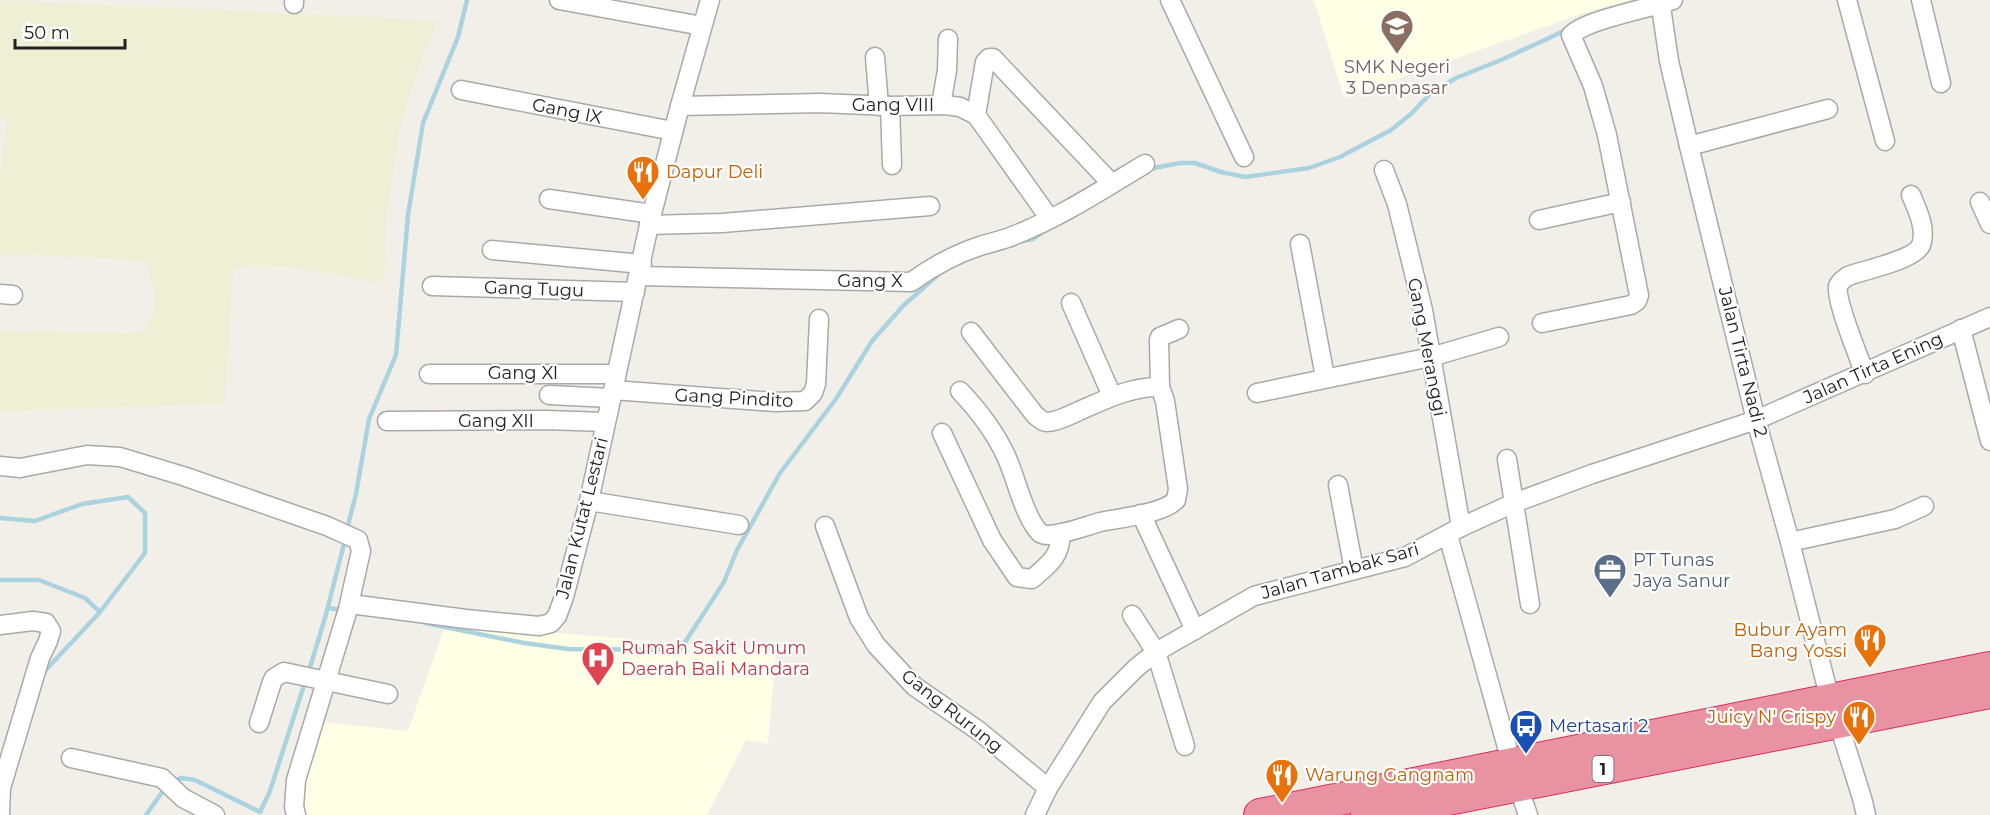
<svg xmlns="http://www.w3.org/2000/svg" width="1990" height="815" viewBox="0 0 1990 815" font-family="Montserrat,sans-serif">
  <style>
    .education { fill: #ffffe5 }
    .farmland { fill: #eef0d5 }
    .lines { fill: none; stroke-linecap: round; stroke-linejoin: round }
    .stream { stroke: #aad3df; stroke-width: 4.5 }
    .street-casing { stroke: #a9a9a9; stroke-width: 21 }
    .highway-casing { stroke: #dc2a67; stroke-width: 34 }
    .street { stroke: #fff; stroke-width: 18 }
    .highway { stroke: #e892a2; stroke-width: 32 }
    .labels { text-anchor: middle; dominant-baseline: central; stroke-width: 4.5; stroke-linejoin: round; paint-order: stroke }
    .shield { fill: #fff; stroke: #646464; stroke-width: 1.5 }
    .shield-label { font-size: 16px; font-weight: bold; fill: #222 }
    .education-label { font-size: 18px; fill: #785e54; stroke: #fff }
    .street-label { font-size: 18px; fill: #222; stroke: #fff }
    .food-label { font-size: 18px; fill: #c56008; stroke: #fff; text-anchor: start }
    .service-label { font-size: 18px; fill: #4e5e75; stroke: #fff; text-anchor: start }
    .health-label { font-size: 18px; fill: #be3a42; stroke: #fff; text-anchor: start }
    .transit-label { font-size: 18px; fill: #164399; stroke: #fff; text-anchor: start }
  </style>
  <rect width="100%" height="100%" fill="#f2efe9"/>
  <!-- education -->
  <g class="education">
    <polygon points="1314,0 1630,0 1584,13 1344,98"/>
    <polygon points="446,623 776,652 768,744 746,740 707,815 308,815 303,803 305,780 322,722 408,731"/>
  </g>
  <!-- farmland -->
  <polygon class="farmland" points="0,1 157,7 437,21 412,87 400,129 386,220 384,283 290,267 248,266 235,270 233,273 225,403 0,412 0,331 129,333 142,332 150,321 155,308 154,294 146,261 11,254 0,255 0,175 7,119 0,117"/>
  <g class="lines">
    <!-- stream -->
    <g class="stream">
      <polyline points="1148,169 1180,163 1195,163 1221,172 1245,177 1309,168 1340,157 1391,130 1412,113 1430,94 1456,78 1501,60 1564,31"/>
      <polyline points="1018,242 1033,239 1043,232"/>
      <polyline points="0,518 35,521 82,504 128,497 145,513 145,553 100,612 42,674"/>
      <polyline points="347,529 356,494 369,419 396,355 408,215 423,123 458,37 467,0"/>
      <polyline points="0,580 39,580 85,598 100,612"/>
      <polyline points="328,608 342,610"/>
      <polyline points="425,623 524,643 568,649 680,650 724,582 737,550 780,473 836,399 872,341 903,306 939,274"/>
      <polyline points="308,674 325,618 345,540"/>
      <polyline points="172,783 181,778 195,780 260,812 270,791 305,682"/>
      <polyline points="146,815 165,788"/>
    </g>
    <!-- street casing -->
    <g class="street-casing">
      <g id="street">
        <polyline points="559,0 702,26"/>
        <polyline points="1170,0 1244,157"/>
        <polyline points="1660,0 1669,61 1689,146 1756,420 1790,542 1826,684 1862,798 1866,815"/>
        <polyline points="1847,0 1885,141"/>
        <polyline points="1921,0 1941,83"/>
        <polyline points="294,4 294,0"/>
        <polyline points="875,57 879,106"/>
        <polyline points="461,90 673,131"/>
        <polyline points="941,105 947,70 948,39"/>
        <polyline points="680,106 820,103 890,106 945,105 960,107 976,115 1050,219"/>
        <polyline points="890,106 892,165"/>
        <polyline points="976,115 985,62 989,58 993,58 1112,184"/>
        <polyline points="1689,146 1828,109"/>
        <polyline points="1384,170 1397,204 1423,310 1461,527"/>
        <polyline points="549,199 652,214"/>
        <polyline points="1980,202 1990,224"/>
        <polyline points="1539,220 1621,202"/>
        <polyline points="649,225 722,223 930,206"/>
        <polyline points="1300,244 1325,377"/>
        <polyline points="492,250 642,264"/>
        <path d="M639,276L911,282C932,267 955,254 980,246C992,242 1004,240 1015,235C1061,217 1103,189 1145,164"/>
        <polyline points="432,286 635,292"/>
        <polyline points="0,294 13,295"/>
        <polyline points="1071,303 1112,396"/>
        <path d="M1542,323L1631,305L1637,301L1639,295L1607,135L1593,86L1571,35C1588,19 1648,9 1673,0"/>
        <polyline points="1961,329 1990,441"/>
        <polyline points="429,374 616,374"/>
        <path d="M1865,374C1859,358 1835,299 1838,286C1840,281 1844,279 1848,276C1864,270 1915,260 1921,245C1927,229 1917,209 1911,195"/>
        <polyline points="1160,387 1159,340 1160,337 1179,329"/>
        <polyline points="613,390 775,402 805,401 813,393 816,384 819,319"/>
        <path d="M960,391C979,411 994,430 1006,456C1016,477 1024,517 1040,533C1044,535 1044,535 1049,535C1066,534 1083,527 1100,522C1119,518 1163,514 1176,500L1178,489L1165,401L1160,387C1132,386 1104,400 1079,411C1070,415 1057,422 1047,422C1042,422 1039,418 1035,415L971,332"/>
        <polyline points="1257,393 1431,357 1499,337"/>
        <polyline points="549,395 611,398"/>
        <polyline points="387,421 546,420 605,422"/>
        <path d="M942,433L992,540L1017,577L1032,579C1049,564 1060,558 1061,533"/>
        <polyline points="1507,459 1530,604"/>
        <polyline points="0,466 20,468 87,455 120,457 183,476 327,526 358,540 361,551 348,609 296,780 294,807 296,815"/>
        <polyline points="1338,485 1354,570"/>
        <polyline points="589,501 739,525"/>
        <polyline points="1141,514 1195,630"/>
        <polyline points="825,526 859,618 876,645 914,686 979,731 1048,788"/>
        <polyline points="1448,535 1512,765"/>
        <polyline points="1790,542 1895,519 1924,506"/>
        <polyline points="350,604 466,619 539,626 551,623 557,616 564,597 589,501 649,225 680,106 710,0"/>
        <polyline points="1132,615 1156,652 1185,746"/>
        <polyline points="0,625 33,621 46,623 51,631 48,641 40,658 1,788 0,815"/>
        <polyline points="259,723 272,682 274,678 284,672 388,694"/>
        <polyline points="71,758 162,778 183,798 215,815"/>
        <polyline points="1518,786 1528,815"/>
        <polyline points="1035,815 1048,788 1102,702 1136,668 1156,652 1254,596 1405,557 1461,527 1514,503 1592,474 1756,420 1990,317"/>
      </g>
    </g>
    <!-- highway casing -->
    <g class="highway-casing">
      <g id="highway">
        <polyline points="1260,815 1990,668"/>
        <polyline points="1367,815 1990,692"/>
      </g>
    </g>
    <!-- street -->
    <use href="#street" class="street"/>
    <!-- highway -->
    <use href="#highway" class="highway"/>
  </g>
  <!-- icons -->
  <defs>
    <g id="school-pin" transform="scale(1.725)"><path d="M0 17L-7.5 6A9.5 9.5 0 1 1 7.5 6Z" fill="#8d6e63" stroke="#fff"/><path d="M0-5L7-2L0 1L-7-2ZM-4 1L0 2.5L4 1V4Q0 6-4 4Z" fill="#fff"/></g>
    <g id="restaurant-pin" transform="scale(1.725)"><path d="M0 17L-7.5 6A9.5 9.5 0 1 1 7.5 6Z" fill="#e8710a" stroke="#fff"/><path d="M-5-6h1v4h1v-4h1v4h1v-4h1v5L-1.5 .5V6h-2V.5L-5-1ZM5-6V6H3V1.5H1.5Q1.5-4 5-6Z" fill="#fff"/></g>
    <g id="office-pin" transform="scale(1.725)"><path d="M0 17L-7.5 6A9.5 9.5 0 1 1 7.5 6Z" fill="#5c6f8a" stroke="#fff"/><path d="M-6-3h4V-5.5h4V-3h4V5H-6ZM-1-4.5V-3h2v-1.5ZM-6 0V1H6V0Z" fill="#fff"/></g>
    <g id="hospital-pin" transform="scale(1.725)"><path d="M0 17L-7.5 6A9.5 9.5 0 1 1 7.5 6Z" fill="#e0444e" stroke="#fff"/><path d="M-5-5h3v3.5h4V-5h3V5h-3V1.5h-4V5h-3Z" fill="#fff"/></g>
    <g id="bus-pin" transform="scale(1.725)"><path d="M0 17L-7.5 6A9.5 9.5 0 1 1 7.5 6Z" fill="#1a4fb4" stroke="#fff"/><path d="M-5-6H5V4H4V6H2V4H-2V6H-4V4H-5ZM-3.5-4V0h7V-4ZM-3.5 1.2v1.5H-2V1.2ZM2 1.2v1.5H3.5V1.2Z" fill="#fff"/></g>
  </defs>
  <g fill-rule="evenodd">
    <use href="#school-pin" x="1397" y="26"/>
    <use href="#restaurant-pin" x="643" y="172"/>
    <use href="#office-pin" x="1610" y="570"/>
    <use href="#restaurant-pin" x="1870" y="640"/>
    <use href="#hospital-pin" x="598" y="658"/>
    <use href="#restaurant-pin" x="1859" y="717"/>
    <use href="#bus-pin" x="1526" y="726"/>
    <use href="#restaurant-pin" x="1282" y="775"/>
  </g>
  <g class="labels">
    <!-- shield labels -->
    <rect class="shield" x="1592.5" y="756" width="21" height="26" rx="4.5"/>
    <g class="shield-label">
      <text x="1603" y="769">1</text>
    </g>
    <!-- education labels -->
    <g class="education-label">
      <text x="1397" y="67">SMK Negeri<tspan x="1397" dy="21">3 Denpasar</tspan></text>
    </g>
    <!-- street labels -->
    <g class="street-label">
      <text x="893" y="105">Gang VIII</text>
      <text transform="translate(567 111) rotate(11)">Gang IX</text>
      <text x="870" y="281">Gang X</text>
      <text transform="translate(534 289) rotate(2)">Gang Tugu</text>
      <text transform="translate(1427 347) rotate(79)">Gang Meranggi</text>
      <text transform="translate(1743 362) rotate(76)">Jalan Tirta Nadi 2</text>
      <text transform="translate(1873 368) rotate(-24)">Jalan Tirta Ening</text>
      <text x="523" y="373">Gang XI</text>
      <text transform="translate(734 398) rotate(3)">Gang Pindito</text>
      <text x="496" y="421">Gang XII</text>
      <text transform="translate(582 518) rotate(-76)">Jalan Kutat Lestari</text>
      <text transform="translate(1340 571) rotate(-16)">Jalan Tambak Sari</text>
      <text transform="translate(952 711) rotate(38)">Gang Rurung</text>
    </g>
    <!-- food labels -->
    <g class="food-label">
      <text x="666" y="172">Dapur Deli</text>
      <text x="1847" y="630" text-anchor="end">Bubur Ayam<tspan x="1847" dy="21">Bang Yossi</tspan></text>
      <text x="1836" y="717" text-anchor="end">Juicy N' Crispy</text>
      <text x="1305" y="775">Warung Gangnam</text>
    </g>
    <!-- service labels -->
    <g class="service-label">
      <text x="1633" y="560">PT Tunas<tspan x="1633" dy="21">Jaya Sanur</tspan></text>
    </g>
    <!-- health labels -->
    <g class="health-label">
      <text x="621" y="648">Rumah Sakit Umum<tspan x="621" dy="21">Daerah Bali Mandara</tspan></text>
    </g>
    <!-- transit labels -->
    <g class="transit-label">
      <text x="1549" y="726">Mertasari 2</text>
    </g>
  </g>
  <!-- scale -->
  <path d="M15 39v9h110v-9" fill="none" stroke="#222222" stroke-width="3"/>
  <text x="24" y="39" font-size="18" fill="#222222" stroke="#ffffff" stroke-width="4.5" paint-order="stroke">50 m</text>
</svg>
